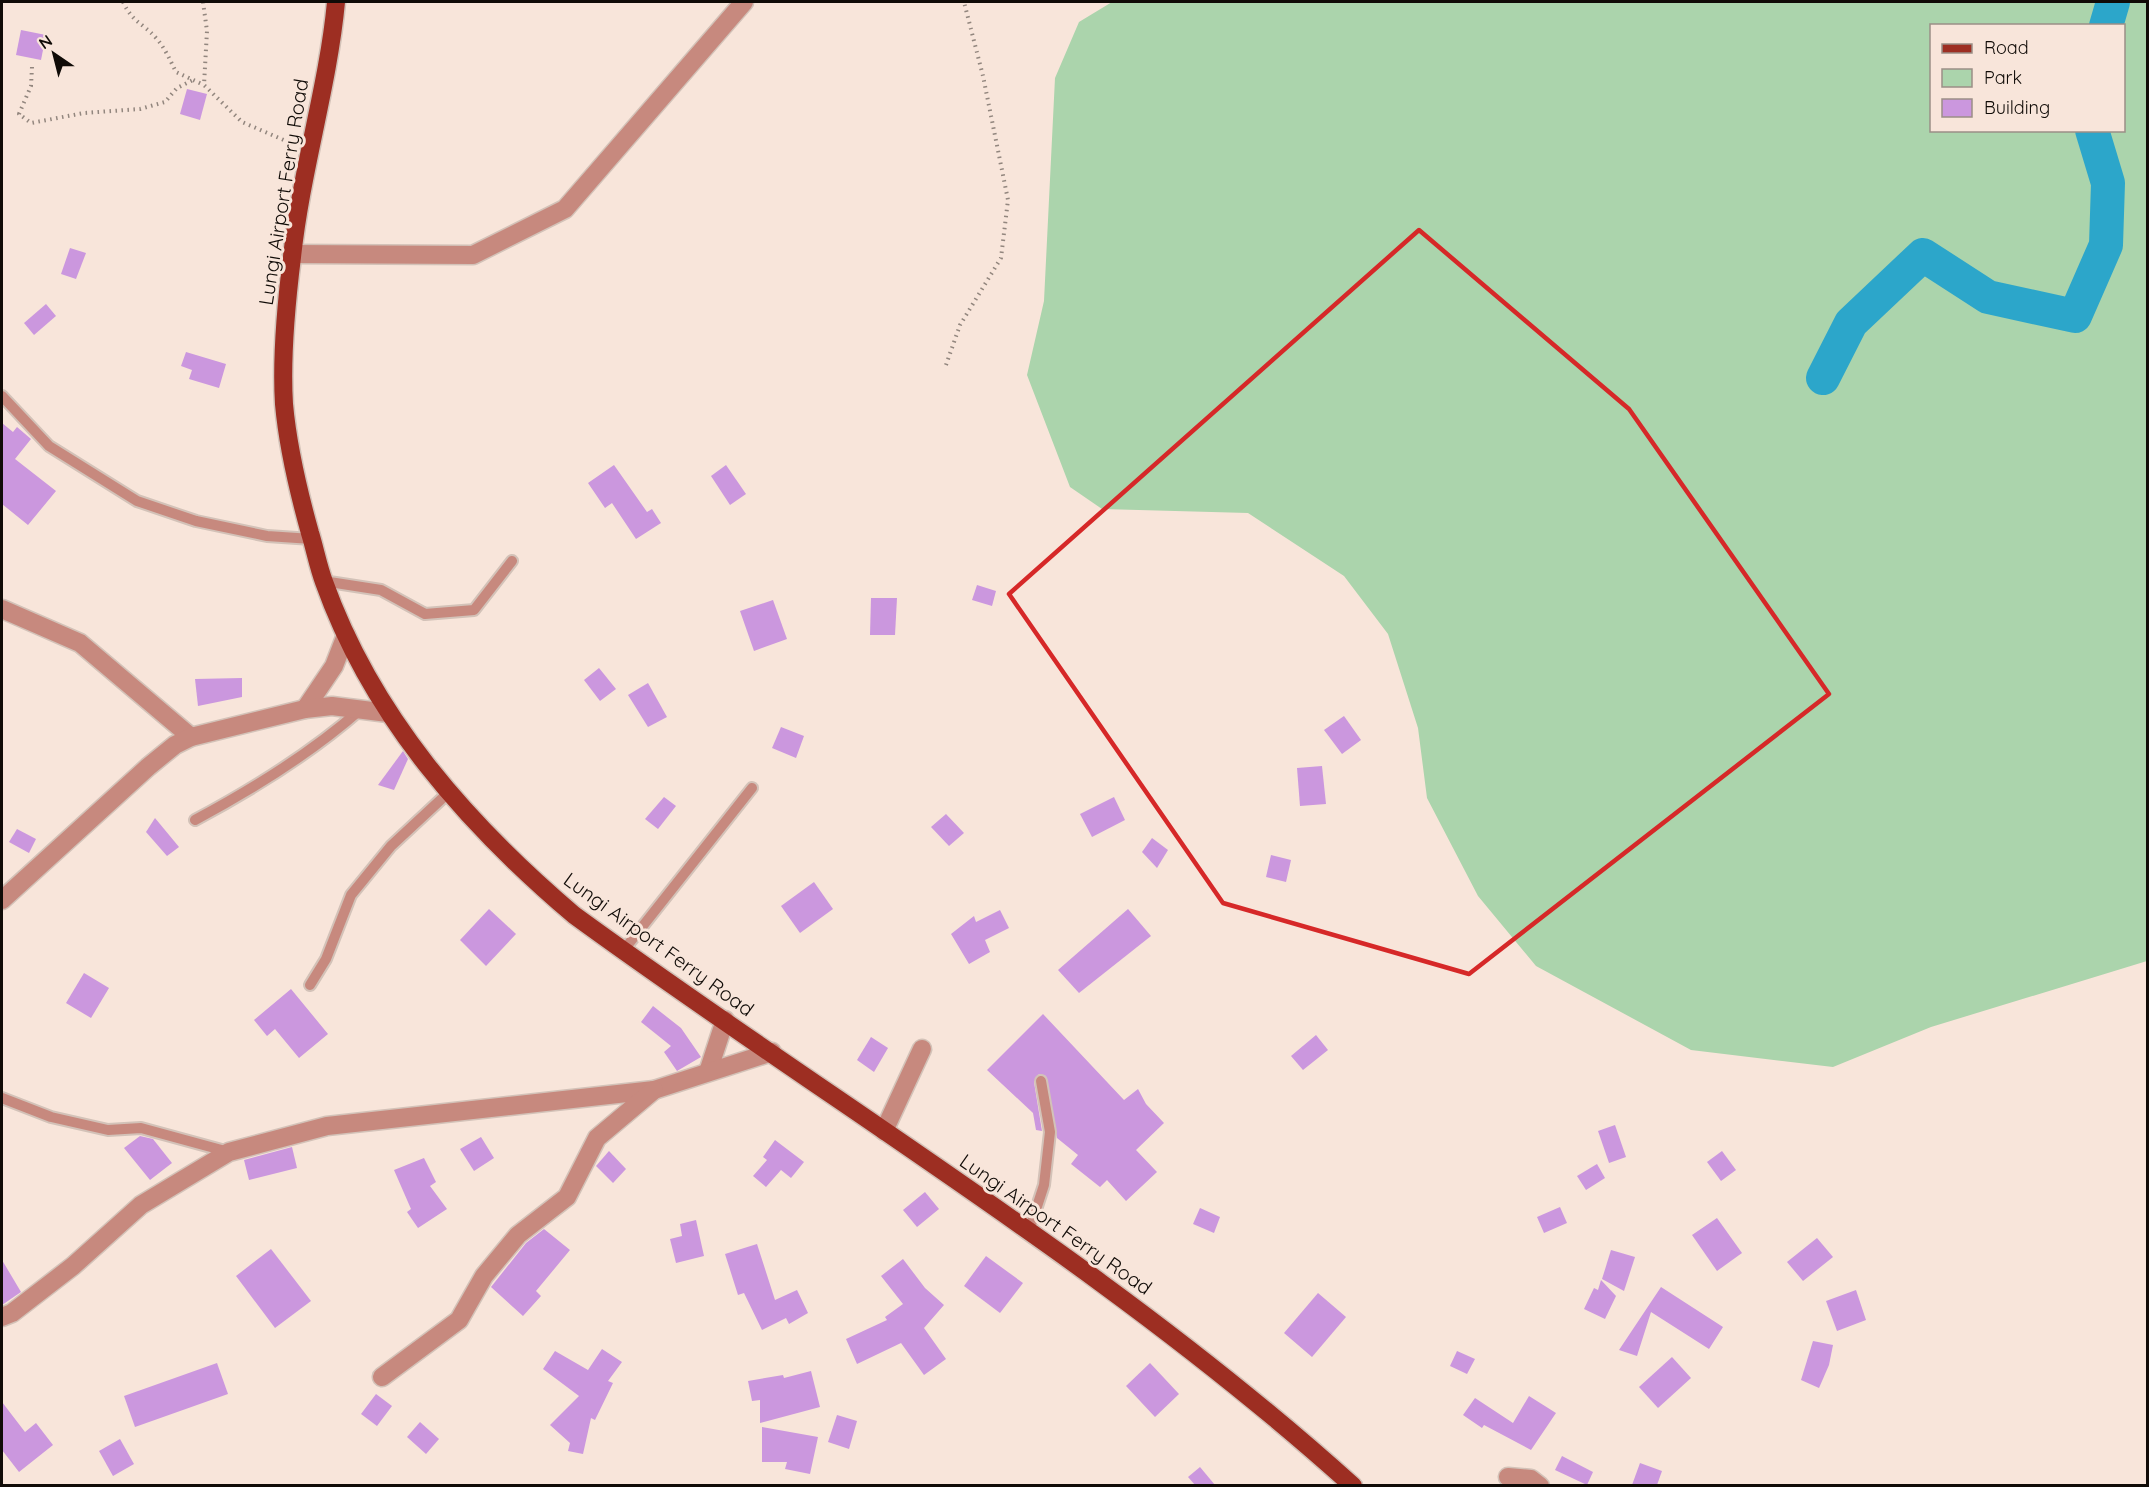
<svg xmlns="http://www.w3.org/2000/svg" width="2149" height="1487" viewBox="0 0 2149 1487" font-family="Quicksand,sans-serif">
  <style>
    .green { fill: #abd4ac; fill-rule: evenodd }
    .lines { fill: none; stroke-linecap: round; stroke-linejoin: round }
    .river { stroke: #2ca6ca; stroke-width: 34 }
    .building { fill: #cb97de }
    .lane-casing { stroke: #d3c2b8; stroke-width: 14 }
    .street-casing { stroke: #d3c2b8; stroke-width: 21 }
    .primary-casing { stroke: #d3c2b8; stroke-width: 21 }
    .path { stroke: #92867e; stroke-width: 4; stroke-dasharray: 1.5 4.5; stroke-linecap: butt }
    .lane { stroke: #c7897e; stroke-width: 10 }
    .street { stroke: #c7897e; stroke-width: 18 }
    .primary { stroke: #9d2e22; stroke-width: 18 }
    .marked { fill: none; stroke: #d62828; stroke-width: 4.5; stroke-linejoin: round }
    .labels { text-anchor: middle; dominant-baseline: central; stroke-width: 6; stroke-linejoin: round; paint-order: stroke }
    .street-label { font-size: 20px; fill: #100b07; stroke: #f8e5da }
  </style>
  <rect width="100%" height="100%" fill="#f8e5da"/>
  <!-- green -->
  <path class="green" d="M1112,2H2147V961L1931,1027L1833,1067L1691,1050L1536,966L1478,896L1427,798L1418,728L1388,634L1344,576L1248,513L1102,509L1070,487L1027,375L1044,301L1055,78L1079,22ZM1932,26H2124V130H1932Z"/>
  <g class="lines">
    <!-- river -->
    <g class="river">
      <polyline points="2106,26 2113,2"/>
      <polyline points="1823,378 1851,323 1923,255 1988,297 2075,316 2106,245 2108,183 2092,130"/>
    </g>
  </g>
  <!-- building -->
  <g class="building">
    <polygon points="21,30 46,35 41,60 16,55"/>
    <polygon points="187,89 207,94 200,120 180,114"/>
    <polygon points="70,248 86,253 76,279 61,274"/>
    <polygon points="46,304 56,316 34,335 24,323"/>
    <polygon points="186,352 226,364 219,388 189,379 192,370 181,366"/>
    <polygon points="2,423 13,432 17,427 31,439 15,459 56,491 28,525 2,504"/>
    <polygon points="614,465 647,512 652,509 661,523 636,539 612,503 605,508 588,483"/>
    <polygon points="726,465 746,494 730,505 711,476"/>
    <polygon points="977,585 996,591 992,606 972,600"/>
    <polygon points="871,598 897,598 895,635 870,635"/>
    <polygon points="773,600 787,639 754,651 740,611"/>
    <polygon points="599,668 616,689 600,701 584,680"/>
    <polygon points="242,678 242,697 198,706 195,679"/>
    <polygon points="648,683 667,717 648,727 628,695"/>
    <polygon points="1344,716 1361,740 1342,754 1324,730"/>
    <polygon points="781,727 804,736 796,758 772,748"/>
    <polygon points="403,751 408,759 394,790 378,785"/>
    <polygon points="1322,766 1326,804 1300,806 1297,768"/>
    <polygon points="664,797 676,806 658,829 645,819"/>
    <polygon points="1114,797 1125,820 1092,837 1080,814"/>
    <polygon points="946,814 964,833 949,846 931,827"/>
    <polygon points="155,818 179,847 167,856 146,832"/>
    <polygon points="17,829 36,839 29,853 9,842"/>
    <polygon points="1152,838 1168,850 1157,868 1142,852"/>
    <polygon points="1271,855 1291,860 1286,882 1266,877"/>
    <polygon points="814,882 833,909 800,933 781,906"/>
    <polygon points="489,909 516,934 486,966 460,940"/>
    <polygon points="1128,909 1151,936 1079,993 1058,970"/>
    <polygon points="1000,910 1009,928 985,940 990,952 969,964 951,934 974,916 976,922"/>
    <polygon points="84,973 109,988 91,1018 66,1003"/>
    <polygon points="291,989 328,1034 299,1058 275,1029 267,1036 254,1020"/>
    <polygon points="653,1006 681,1028 701,1057 677,1071 664,1052 671,1046 641,1022"/>
    <polygon points="1043,1014 1124,1100 1138,1089 1146,1104 1164,1123 1136,1150 1157,1172 1126,1201 1107,1180 1100,1187 1071,1164 1078,1155 1057,1138 1046,1076 1039,1074 1034,1082 1042,1131 1036,1130 1033,1113 987,1070"/>
    <polygon points="1316,1035 1328,1050 1303,1070 1291,1056"/>
    <polygon points="871,1037 888,1048 874,1072 857,1060"/>
    <polygon points="1615,1125 1626,1157 1609,1163 1598,1131"/>
    <polygon points="140,1136 153,1139 172,1163 150,1180 124,1148"/>
    <polygon points="481,1137 494,1158 474,1171 460,1149"/>
    <polygon points="775,1140 804,1162 791,1178 781,1170 766,1187 753,1176 767,1160 763,1157"/>
    <polygon points="292,1147 297,1168 249,1180 244,1160"/>
    <polygon points="609,1151 626,1169 613,1183 596,1166"/>
    <polygon points="1722,1151 1736,1170 1721,1181 1707,1162"/>
    <polygon points="424,1158 436,1182 430,1186 447,1209 418,1228 407,1212 411,1209 394,1170"/>
    <polygon points="1597,1164 1605,1178 1586,1190 1577,1176"/>
    <polygon points="925,1192 939,1209 917,1227 903,1210"/>
    <polygon points="1560,1207 1567,1223 1544,1233 1537,1217"/>
    <polygon points="1200,1208 1220,1217 1214,1233 1193,1224"/>
    <polygon points="1717,1218 1742,1253 1717,1271 1692,1235"/>
    <polygon points="696,1220 704,1256 676,1263 670,1239 682,1236 680,1224"/>
    <polygon points="544,1229 570,1250 536,1291 541,1296 523,1316 491,1287 526,1243"/>
    <polygon points="1817,1238 1833,1257 1803,1281 1787,1262"/>
    <polygon points="757,1244 775,1300 797,1290 808,1313 789,1324 786,1318 762,1330 744,1293 738,1295 725,1254"/>
    <polygon points="271,1249 311,1301 275,1328 236,1276"/>
    <polygon points="1611,1250 1635,1257 1624,1291 1602,1279"/>
    <polygon points="986,1256 1023,1283 1000,1313 964,1286"/>
    <polygon points="903,1259 925,1288 944,1305 924,1328 946,1359 924,1375 901,1343 857,1364 846,1339 887,1320 885,1317 903,1304 881,1276"/>
    <polygon points="2,1260 21,1292 2,1305"/>
    <polygon points="1601,1280 1616,1296 1605,1319 1584,1309 1594,1288 1598,1290"/>
    <polygon points="1661,1287 1723,1327 1709,1349 1651,1312 1637,1356 1619,1350"/>
    <polygon points="1856,1290 1866,1320 1837,1331 1826,1301"/>
    <polygon points="1318,1293 1346,1317 1312,1357 1284,1333"/>
    <polygon points="1813,1341 1833,1345 1829,1365 1819,1388 1801,1380"/>
    <polygon points="602,1349 622,1362 608,1381 613,1383 595,1420 591,1418 583,1454 568,1451 570,1443 550,1425 579,1396 543,1369 555,1351 588,1370"/>
    <polygon points="1457,1351 1475,1359 1467,1374 1450,1366"/>
    <polygon points="1672,1357 1691,1378 1658,1408 1639,1387"/>
    <polygon points="217,1363 228,1394 135,1427 124,1396"/>
    <polygon points="1150,1363 1179,1394 1155,1417 1126,1386"/>
    <polygon points="811,1371 820,1407 760,1423 760,1400 752,1401 748,1381 783,1375 784,1378"/>
    <polygon points="376,1394 392,1406 377,1426 361,1414"/>
    <polygon points="1529,1396 1556,1413 1531,1450 1484,1425 1482,1428 1463,1415 1475,1398 1513,1423"/>
    <polygon points="2,1402 25,1432 36,1423 53,1445 19,1472 2,1450"/>
    <polygon points="837,1415 857,1421 849,1449 828,1442"/>
    <polygon points="420,1422 439,1439 426,1454 407,1437"/>
    <polygon points="762,1427 818,1437 810,1474 785,1469 787,1462 762,1462"/>
    <polygon points="120,1439 134,1464 113,1476 99,1451"/>
    <polygon points="1562,1456 1593,1472 1587,1485 1555,1470"/>
    <polygon points="1640,1463 1662,1471 1657,1485 1632,1485"/>
    <polygon points="1200,1467 1215,1485 1195,1485 1188,1477"/>
  </g>
  <g class="lines">
    <!-- lane casing -->
    <g class="lane-casing">
      <g id="lane">
        <polyline points="2,396 49,446 137,501 196,521 267,536 312,539"/>
        <polyline points="323,581 381,590 425,614 474,610 512,561"/>
        <path d="M195,820C253,789 310,754 360,710"/>
        <polyline points="623,951 752,788"/>
        <polyline points="310,985 326,959 351,895 391,846 448,793"/>
        <polyline points="2,1098 51,1117 108,1130 141,1128 229,1152"/>
        <polyline points="1029,1231 1044,1185 1050,1132 1041,1081"/>
      </g>
    </g>
    <!-- street casing -->
    <g class="street-casing">
      <g id="street">
        <polyline points="292,254 473,255 565,209 744,2"/>
        <polyline points="2,609 80,643 191,737"/>
        <polyline points="305,709 334,666 346,635"/>
        <polyline points="2,900 148,767 175,745 191,737 305,709 332,706 388,713"/>
        <polyline points="708,1072 725,1020"/>
        <polyline points="884,1131 922,1049"/>
        <polyline points="2,1317 12,1313 73,1266 141,1205 229,1152 327,1126 654,1090 772,1052"/>
        <polyline points="382,1377 459,1320 484,1276 518,1235 567,1197 597,1138 654,1090"/>
        <polyline points="1508,1477 1531,1479 1540,1486"/>
      </g>
    </g>
    <!-- primary casing -->
    <g class="primary-casing">
      <path id="primary" d="M336,2C328,87 301,171 292,257C286,305 281,356 284,404C288,449 298,490 310,533C315,549 318,566 324,582C372,717 467,824 574,915C834,1105 1113,1269 1353,1486"/>
    </g>
    <!-- path -->
    <g class="path">
      <path d="M123,2C133,23 142,22 156,38C165,48 170,60 176,72L204,85"/>
      <polyline points="203,2 207,31 204,85 242,122 293,144"/>
      <polyline points="32,67 31,86 19,114 31,123 84,113 140,109 165,102 177,88 193,80"/>
      <polyline points="946,365 960,325 1001,258 1008,200 983,76 964,2"/>
    </g>
    <!-- lane -->
    <use href="#lane" class="lane"/>
    <!-- street -->
    <use href="#street" class="street"/>
    <!-- primary -->
    <use href="#primary" class="primary"/>
  </g>
  <!-- marked area -->
  <path class="marked" d="M1419,230L1629,409L1829,694L1469,974L1223,903L1009,594Z"/>
  <g class="labels">
    <!-- street labels -->
    <g class="street-label">
      <text transform="translate(283 192) rotate(-81)">Lungi Airport Ferry Road</text>
      <text transform="translate(659 944) rotate(36)">Lungi Airport Ferry Road</text>
      <text transform="translate(1056 1224) rotate(35)">Lungi Airport Ferry Road</text>
    </g>
  </g>
  <!-- border -->
  <rect width="2149" height="1487" fill="none" stroke="#100b07" stroke-width="6"/>
  <!-- legend -->
  <rect x="1930" y="24" width="195" height="108" fill="#f8e5da" stroke="#9b8e86" stroke-width="1.5"/>
  <rect x="1942" y="44" width="30" height="9" fill="#9d2e22" stroke="#9b8e86" stroke-width="1.5"/>
  <text x="1984" y="54" font-size="18" fill="#100b07">Road</text>
  <rect x="1942" y="69" width="30" height="18" fill="#abd4ac" stroke="#9b8e86" stroke-width="1.5"/>
  <text x="1984" y="84" font-size="18" fill="#100b07">Park</text>
  <rect x="1942" y="99" width="30" height="18" fill="#cb97de" stroke="#9b8e86" stroke-width="1.5"/>
  <text x="1984" y="114" font-size="18" fill="#100b07">Building</text>
  <!-- north arrow -->
  <g transform="translate(54 54) rotate(325)" stroke="#f8e5da" stroke-width="4.5" paint-order="stroke">
  <path d="M0-4.5L10 22L0 15L-10 22Z" fill="#100b07"/>
  <text y="-9" font-size="16" font-weight="bold" text-anchor="middle" fill="#100b07">N</text>
  </g>
</svg>
